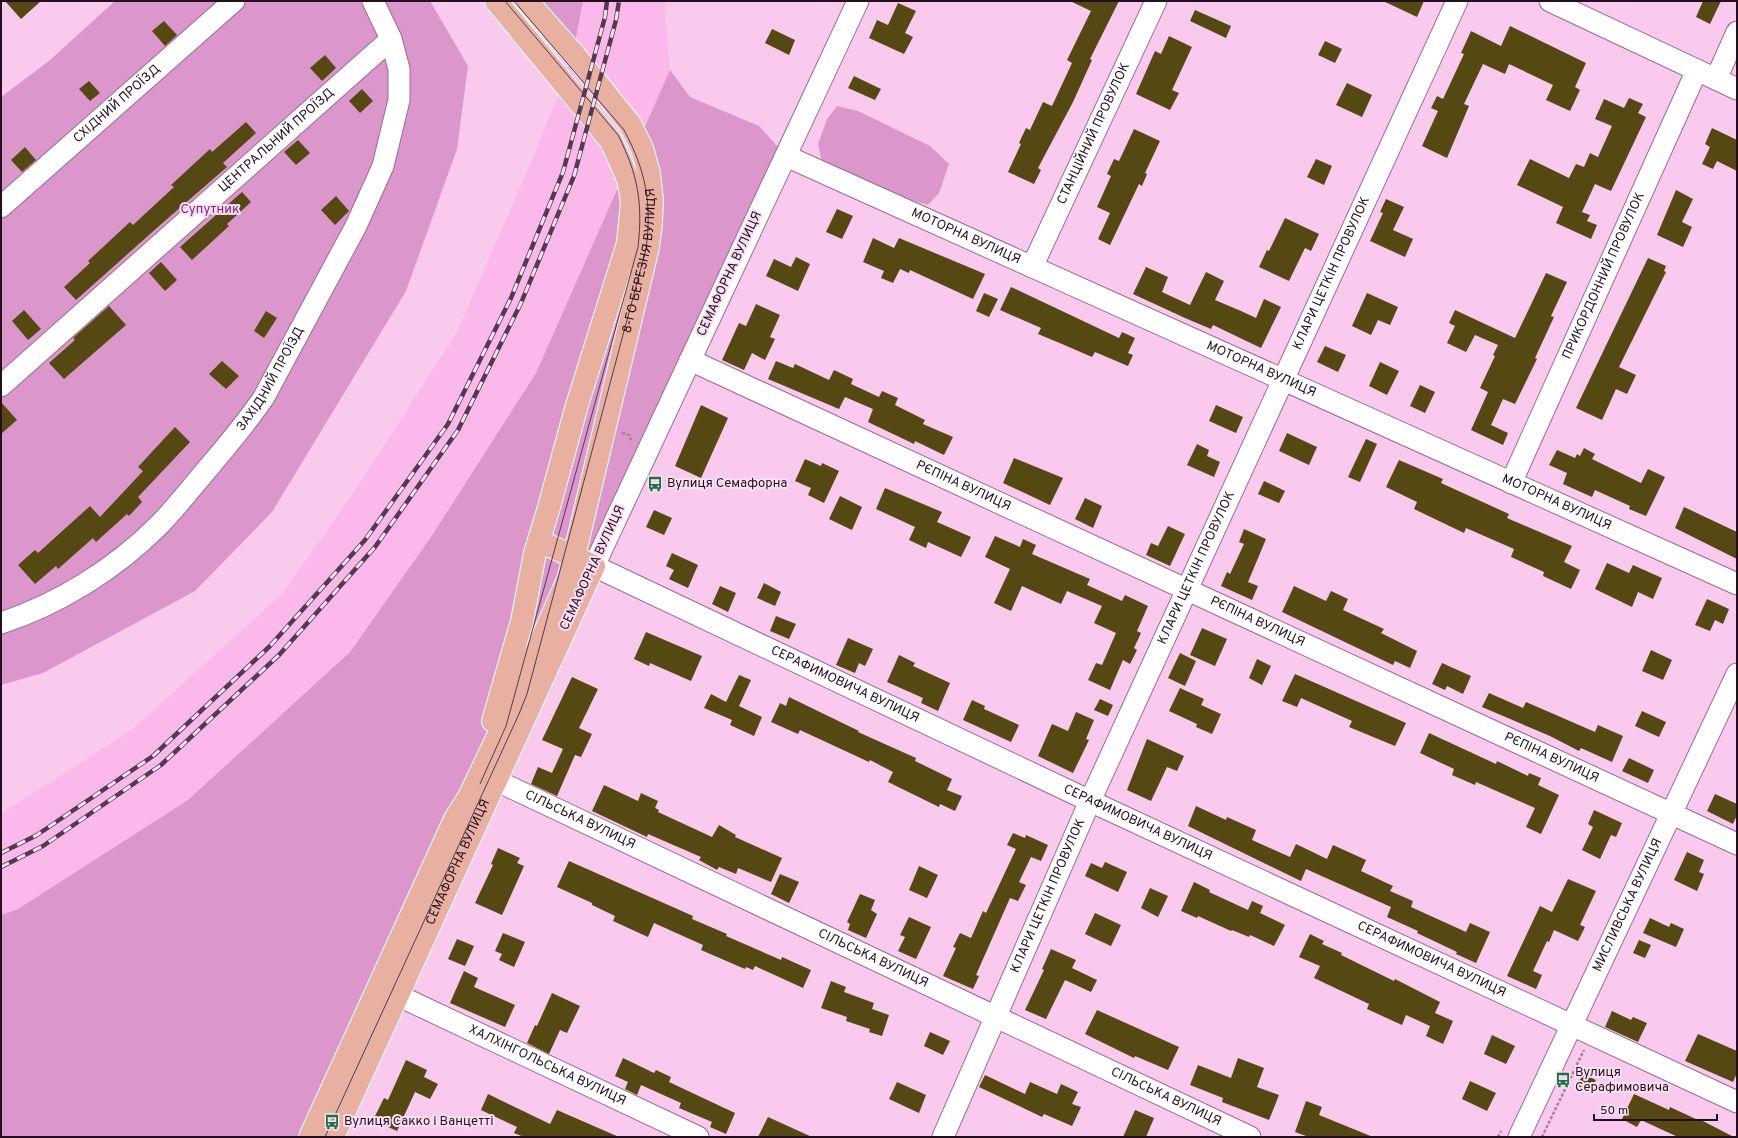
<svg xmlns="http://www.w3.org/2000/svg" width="1738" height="1138" viewBox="0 0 1738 1138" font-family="Overpass,sans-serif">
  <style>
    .built { fill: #fbb8eb }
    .green { fill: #db97cb }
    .building { fill: #554812 }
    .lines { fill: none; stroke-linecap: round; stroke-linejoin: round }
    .minor-casing { stroke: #9f6993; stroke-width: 23 }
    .major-casing { stroke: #fff; stroke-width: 24 }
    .path { stroke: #a57f9c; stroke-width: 2.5; stroke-dasharray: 3 2; stroke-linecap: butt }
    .minor { stroke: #fff; stroke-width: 21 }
    .major { stroke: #e8b0a1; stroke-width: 22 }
    .tram { stroke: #54394f; stroke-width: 1 }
    .rail-casing { stroke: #54394f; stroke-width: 4.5 }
    .rail { stroke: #f8dff2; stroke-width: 3; stroke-dasharray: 9; stroke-linecap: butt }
    .labels { text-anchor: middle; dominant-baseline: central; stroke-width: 4; stroke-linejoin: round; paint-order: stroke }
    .street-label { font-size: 13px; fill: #240f20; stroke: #f8dff2 }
    .park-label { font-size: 13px; fill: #8c227c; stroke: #f8dff2 }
    .poi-label { font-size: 13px; fill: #240f20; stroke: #f8dff2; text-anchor: start }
  </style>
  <rect width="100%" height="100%" fill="#fac9ee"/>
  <!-- built -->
  <polygon class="built" points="583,1 666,1 665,13 670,70 536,373 431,537 350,652 188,800 18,909 1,915 1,814 133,729 283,593 357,488 457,332 533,158 559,93 574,48"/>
  <!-- green -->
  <g class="green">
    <polygon points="115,1 430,1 468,66 457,149 406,291 272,512 195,591 43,673 1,685 1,97 49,61"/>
    <polygon points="533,1 583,1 574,48"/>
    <polygon points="670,70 690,97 759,126 786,156 341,1137 1,1137 1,915 18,909 188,800 350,652 431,537 536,373"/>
    <polygon points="837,106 858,111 930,146 949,164 939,193 928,205 908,199 822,162 818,144 827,119"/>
  </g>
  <!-- building -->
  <g class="building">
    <polygon points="5,1 41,1 21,19"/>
    <polygon points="1070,1 1119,1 1090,59 1092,60 1073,102 1038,168 1041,170 1034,184 1008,172 1021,144 1019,143 1026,128 1030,130 1043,102 1052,106 1072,63 1067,60 1091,11"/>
    <polygon points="1383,1 1424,1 1417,17"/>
    <polygon points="1703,1 1721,1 1710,24 1696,17"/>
    <polygon points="898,3 916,11 905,33 913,37 904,54 869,38 877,20 888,25"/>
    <polygon points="1195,10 1231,26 1226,38 1190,21"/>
    <polygon points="164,21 177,35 165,46 152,31"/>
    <polygon points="1510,26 1586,63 1575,87 1580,90 1570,111 1546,100 1553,85 1509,64 1505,74 1483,64 1464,104 1469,106 1447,158 1422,146 1438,111 1431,108 1437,96 1443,99 1464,54 1461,53 1471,31 1501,46"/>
    <polygon points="772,29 795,40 789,55 765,43"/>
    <polygon points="1169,36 1192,47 1172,90 1179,93 1170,110 1136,94 1155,51 1161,54"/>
    <polygon points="1325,41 1342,49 1335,63 1318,55"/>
    <polygon points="325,55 336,68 322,81 310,68"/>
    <polygon points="854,76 881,89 875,100 848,88"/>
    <polygon points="89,81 100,93 90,101 79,89"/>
    <polygon points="1347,83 1372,95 1362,117 1336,105"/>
    <polygon points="362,89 373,101 360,113 349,101"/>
    <polygon points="1629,98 1643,104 1638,113 1646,117 1611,191 1595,184 1582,212 1590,215 1587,221 1597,225 1591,239 1556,223 1563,207 1517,185 1530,159 1569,178 1576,164 1584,167 1590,153 1598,157 1612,126 1595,119 1604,99 1624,108"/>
    <polygon points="246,122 256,133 223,163 227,167 159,226 76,300 64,287 90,263 88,261 130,222 133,225 174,187 171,185 210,149 212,152"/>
    <polygon points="1712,128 1737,140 1737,171 1717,161 1713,169 1702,164 1710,147 1705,144"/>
    <polygon points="1134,129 1160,141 1145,173 1147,174 1142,186 1139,184 1110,245 1098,239 1110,213 1097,207 1111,176 1107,174 1114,159 1119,161"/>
    <polygon points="298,140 310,153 296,165 284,152"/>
    <polygon points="25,147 36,160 22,172 11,160"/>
    <polygon points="1316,159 1332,166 1324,185 1307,177"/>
    <polygon points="1676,190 1693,199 1682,222 1692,227 1683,247 1657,235"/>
    <polygon points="242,192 251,202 227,224 229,226 192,260 180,247"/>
    <polygon points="336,196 349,211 335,225 321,210"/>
    <polygon points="1386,199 1404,207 1393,230 1413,239 1405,257 1370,241 1383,213 1380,212"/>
    <polygon points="837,209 853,216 842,239 826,232"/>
    <polygon points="1285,218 1319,234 1311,251 1305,248 1289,281 1259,267 1267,250 1269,251"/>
    <polygon points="873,238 894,248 899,238 985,274 973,299 910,270 909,273 900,269 893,283 881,278 884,271 863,262"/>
    <polygon points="796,257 810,264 798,291 766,276 774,259 791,267"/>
    <polygon points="1648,258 1666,266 1664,271 1666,272 1619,367 1636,375 1627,394 1616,389 1602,420 1576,408"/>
    <polygon points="161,262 177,280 165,291 149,273"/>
    <polygon points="1146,267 1168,277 1162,292 1190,305 1206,272 1224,281 1215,300 1241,311 1256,318 1264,299 1281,307 1261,348 1213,325 1211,329 1185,318 1133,294"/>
    <polygon points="1546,273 1567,282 1551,316 1554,317 1535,358 1537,359 1515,404 1503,399 1491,425 1508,433 1503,445 1471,430 1488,392 1480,388 1495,356 1493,355 1498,345 1475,335 1466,352 1447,343 1455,326 1449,323 1455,310 1515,338"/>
    <polygon points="1011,287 1119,338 1122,332 1135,338 1128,353 1133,355 1128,366 1095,352 1092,357 1062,344 1038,334 1041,328 1000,310"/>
    <polygon points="984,293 998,299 989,317 976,311"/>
    <polygon points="1367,293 1398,307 1390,325 1378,320 1371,335 1352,326"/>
    <polygon points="756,304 780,315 770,337 775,339 765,360 752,353 744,370 722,360 739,323 746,326"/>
    <polygon points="109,306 126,325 64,379 49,363 75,340 73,338"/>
    <polygon points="24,310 41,329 28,340 12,321"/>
    <polygon points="266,311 277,318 264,338 254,331"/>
    <polygon points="1325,346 1346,355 1338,372 1317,362"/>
    <polygon points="222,361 239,376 226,389 209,374"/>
    <polygon points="776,361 793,368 795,364 829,380 834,370 853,379 851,384 879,397 882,391 898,398 895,405 925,420 923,424 953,437 944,455 915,441 914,444 868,422 873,409 845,397 839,409 768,379"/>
    <polygon points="1380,362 1399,371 1387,395 1369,386"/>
    <polygon points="1420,385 1435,392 1425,413 1410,406"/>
    <polygon points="1,402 17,420 1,434"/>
    <polygon points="701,405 728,418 701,478 675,466"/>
    <polygon points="1216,405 1243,417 1236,433 1209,421"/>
    <polygon points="175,427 190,442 138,497 142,502 129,516 127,514 96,542 93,538 58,569 56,566 35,584 18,565 35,550 38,553 90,506 100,517 143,471 138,467"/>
    <polygon points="1287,433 1317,447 1309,465 1279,451"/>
    <polygon points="1366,439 1377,444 1360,482 1348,477"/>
    <polygon points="1197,444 1209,450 1207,456 1220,462 1214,477 1187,465"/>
    <polygon points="1584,448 1595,454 1592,459 1641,483 1648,469 1665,477 1646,516 1629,509 1630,506 1595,490 1592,497 1563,484 1567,473 1549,465 1557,450 1575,458 1577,454 1580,456"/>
    <polygon points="1014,458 1063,478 1050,505 1003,483"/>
    <polygon points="805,459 821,466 822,463 839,471 824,503 808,495 811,488 795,481"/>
    <polygon points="1399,460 1443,479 1441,483 1509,514 1507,518 1572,546 1564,562 1580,570 1571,589 1543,576 1544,572 1511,557 1514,549 1466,528 1464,533 1414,509 1417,502 1386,487"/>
    <polygon points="1264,481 1285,491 1279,503 1258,494"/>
    <polygon points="885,488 942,512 937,522 971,537 961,557 928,542 926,548 909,540 915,527 876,509"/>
    <polygon points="840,496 862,507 852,530 829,519"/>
    <polygon points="1085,498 1102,506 1093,528 1075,519"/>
    <polygon points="1684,507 1737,532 1737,559 1675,528"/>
    <polygon points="654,510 672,518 664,535 646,527"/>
    <polygon points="1168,526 1185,534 1170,566 1146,555 1151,543 1158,546"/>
    <polygon points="1244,529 1266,539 1248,582 1258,586 1252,600 1221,586 1227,572 1230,574 1244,544 1239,542"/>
    <polygon points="995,536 1020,547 1023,539 1036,545 1032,554 1090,579 1087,585 1122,601 1125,595 1148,606 1137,631 1141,633 1134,648 1137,650 1130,664 1123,660 1110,690 1088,680 1096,663 1102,665 1116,633 1094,623 1102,606 1067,591 1061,604 1022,586 1011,611 994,603 1010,569 985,557"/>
    <polygon points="672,553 698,565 688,588 669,579 674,570 666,566"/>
    <polygon points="1607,563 1629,573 1633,565 1662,578 1653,599 1638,592 1632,607 1595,589"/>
    <polygon points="764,583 781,592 775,606 757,598"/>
    <polygon points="720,586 736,593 728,612 712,604"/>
    <polygon points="1294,586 1326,601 1331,591 1348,599 1343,610 1384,629 1381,633 1417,651 1410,668 1395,661 1393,665 1282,612"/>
    <polygon points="1707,599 1729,609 1723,624 1715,620 1710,631 1695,625"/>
    <polygon points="776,616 796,624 789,639 770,631"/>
    <polygon points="1202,628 1227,639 1215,666 1190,655"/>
    <polygon points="646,632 702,656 691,681 650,663 649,666 634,659"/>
    <polygon points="848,638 873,649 865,666 859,663 855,673 836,665"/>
    <polygon points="1651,650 1672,660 1663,680 1642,671"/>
    <polygon points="1180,653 1196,661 1185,686 1168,678"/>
    <polygon points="899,655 915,663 913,666 950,683 938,711 921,703 923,698 887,682"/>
    <polygon points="1257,659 1271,666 1262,685 1249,678"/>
    <polygon points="1442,663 1471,676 1463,694 1447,686 1445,690 1432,684"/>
    <polygon points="1295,674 1406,723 1395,746 1349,727 1352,721 1301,698 1297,707 1282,701"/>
    <polygon points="739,675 751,680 739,706 762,717 754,736 730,725 732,720 704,708 711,694 726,702"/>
    <polygon points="572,677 598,689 579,728 592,734 581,757 575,755 557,796 531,784 538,767 552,773 563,749 542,740"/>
    <polygon points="1180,688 1204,699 1201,705 1221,714 1212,734 1196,727 1197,724 1169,711"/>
    <polygon points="1489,693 1523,708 1526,702 1595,732 1598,725 1623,736 1612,762 1581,748 1579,751 1550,736 1482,707"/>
    <polygon points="789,697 859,731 858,732 916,758 915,761 952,779 947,790 962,796 955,811 940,804 939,807 888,782 893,772 870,760 869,762 800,730 798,734 771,722 780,703 786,706"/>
    <polygon points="1100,699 1113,705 1108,716 1094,710"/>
    <polygon points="972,700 985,706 984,709 1019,725 1011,742 963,720"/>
    <polygon points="1642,711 1666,722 1659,737 1635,726"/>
    <polygon points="1076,712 1094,720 1086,739 1089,740 1073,773 1038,756 1052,724 1068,731"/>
    <polygon points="1429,733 1496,764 1497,761 1528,776 1529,773 1541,778 1538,785 1559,795 1541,834 1526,827 1535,808 1476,782 1475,785 1452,775 1454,769 1420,753"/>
    <polygon points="1147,739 1184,756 1177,771 1167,767 1151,801 1127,790"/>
    <polygon points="1629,758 1654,770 1648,783 1622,771"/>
    <polygon points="604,785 638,801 641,793 658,801 655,808 659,810 658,812 712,837 719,825 736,835 735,837 782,858 771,882 738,868 736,874 719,867 717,870 699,860 701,857 648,834 647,837 592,811"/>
    <polygon points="1715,794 1737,804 1737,815 1733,824 1707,811"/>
    <polygon points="1196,806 1226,820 1227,817 1256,830 1252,840 1290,857 1296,844 1327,859 1333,845 1366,860 1361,871 1393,886 1390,891 1413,901 1411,907 1466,932 1470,923 1490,932 1476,963 1456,954 1457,952 1417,933 1418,931 1387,917 1391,907 1306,869 1301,881 1188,826"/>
    <polygon points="1594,810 1622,823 1616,837 1611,835 1600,859 1582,850 1593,827 1588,824"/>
    <polygon points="1013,833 1025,838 1026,835 1048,845 1041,861 1031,857 1019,882 1026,885 1018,901 1010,898 976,975 979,976 973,989 943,976 956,948 953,947 960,933 971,938 983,911 986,913 1016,849 1007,845"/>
    <polygon points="498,848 520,858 517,863 524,866 502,915 475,903 493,865 491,864"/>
    <polygon points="1687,852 1704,860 1699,872 1704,874 1697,891 1674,880"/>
    <polygon points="569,861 693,916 692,919 727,934 726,936 781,960 782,957 811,970 803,988 755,966 753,970 746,967 745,969 701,950 703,945 654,923 648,937 613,921 615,916 592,905 592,903 557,887"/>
    <polygon points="1105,862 1127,872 1118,892 1085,876 1091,863 1102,868"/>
    <polygon points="919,866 938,875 927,898 909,890"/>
    <polygon points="780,874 799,882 789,903 771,894"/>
    <polygon points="1568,879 1596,891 1580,925 1585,927 1578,941 1554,930 1549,942 1547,941 1533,971 1542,975 1536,989 1507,976 1540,906 1552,912"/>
    <polygon points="1194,882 1210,890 1209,892 1248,910 1252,901 1263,906 1260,913 1285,925 1274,946 1250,935 1249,937 1232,930 1231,931 1198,916 1197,918 1181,911"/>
    <polygon points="1150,888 1168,896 1158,917 1141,908"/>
    <polygon points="860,894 875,900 871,910 877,914 866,938 848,930 850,924 847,922"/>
    <polygon points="1095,913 1121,925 1111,946 1085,934"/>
    <polygon points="909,917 931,927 916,959 898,951 905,937 900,935"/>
    <polygon points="1650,918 1669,927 1671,923 1684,929 1676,947 1643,933"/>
    <polygon points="503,933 525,942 514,967 499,960 502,954 495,951"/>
    <polygon points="1310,934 1324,941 1322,944 1342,953 1341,955 1394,981 1395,979 1440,1002 1435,1013 1453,1021 1443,1044 1426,1036 1430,1026 1406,1015 1402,1025 1367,1009 1369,1004 1314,978 1320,966 1299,957"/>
    <polygon points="457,939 474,946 465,966 448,959"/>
    <polygon points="1639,940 1651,945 1645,958 1633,953"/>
    <polygon points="1051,949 1076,960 1072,968 1097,980 1091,992 1065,980 1046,1019 1025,1010 1044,970 1042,969"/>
    <polygon points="464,971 478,978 474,987 515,1005 505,1027 450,1003"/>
    <polygon points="831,981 846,987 844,992 874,1003 872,1009 889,1015 882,1036 869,1032 870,1029 846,1021 847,1017 821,1008"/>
    <polygon points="552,993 580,1006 567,1033 560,1030 549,1054 527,1043 535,1025 537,1026"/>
    <polygon points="1097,1010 1179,1047 1168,1070 1135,1056 1134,1058 1085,1034"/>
    <polygon points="1612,1011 1631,1020 1633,1017 1647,1023 1638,1042 1605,1027"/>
    <polygon points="930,1032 950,1041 943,1055 924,1046"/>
    <polygon points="1698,1034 1737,1051 1737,1073 1733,1082 1685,1061"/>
    <polygon points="1492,1035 1515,1046 1506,1064 1484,1054"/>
    <polygon points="623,1058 654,1073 656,1070 671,1077 669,1082 735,1113 726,1134 710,1127 712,1122 679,1108 681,1103 641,1085 637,1095 625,1089 628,1082 615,1076"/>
    <polygon points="1238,1058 1264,1068 1257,1087 1279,1095 1269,1120 1222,1102 1223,1098 1190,1085 1198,1065 1231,1078"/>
    <polygon points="406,1060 427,1070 424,1077 438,1084 430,1099 415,1092 397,1131 373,1120 384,1098 388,1100"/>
    <polygon points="1583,1074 1596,1080 1590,1092 1577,1086"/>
    <polygon points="985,1075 1025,1094 1030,1082 1057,1094 1061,1084 1078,1092 1072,1104 1081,1107 1072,1126 1044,1114 1042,1117 979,1087"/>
    <polygon points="1470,1081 1496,1093 1487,1111 1462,1099"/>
    <polygon points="897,1082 926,1095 919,1113 889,1099"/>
    <polygon points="488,1094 550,1124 557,1110 619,1137 524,1137 514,1133 517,1127 481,1110"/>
    <polygon points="1634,1094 1669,1110 1670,1107 1698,1120 1699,1119 1734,1137 1678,1137 1641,1120 1637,1127 1622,1119"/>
    <polygon points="1306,1101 1322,1107 1319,1115 1373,1137 1309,1137 1295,1132"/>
    <polygon points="1135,1110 1154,1118 1146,1137 1123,1137"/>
    <polygon points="768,1117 812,1137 758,1137"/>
  </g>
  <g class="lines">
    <!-- minor casing -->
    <g class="minor-casing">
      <g id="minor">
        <path id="s1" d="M858,1L594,566L1090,801L1737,1102"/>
        <polyline points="1550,1 1737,89"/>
        <polyline points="1716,79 1737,32"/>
        <path id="s2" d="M786,156L1737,584"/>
        <path id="s3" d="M1,207L234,1"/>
        <path id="s4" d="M1032,267L1156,1"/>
        <path id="s5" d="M690,360L1737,844"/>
        <path id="s6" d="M1,386L391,39"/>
        <path id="s7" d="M1511,483L1697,70"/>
        <path id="s8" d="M1,623C59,604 115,569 158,526C174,510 189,491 204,473C225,448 246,424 264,397L356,226L383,166L399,100V69L391,39L373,1"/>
        <path id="s9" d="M495,780L1250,1137"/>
        <path id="s10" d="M397,995L698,1137"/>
        <path id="s11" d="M943,1137L1090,801L1457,1"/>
        <path id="s12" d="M1519,1137L1737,674"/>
      </g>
    </g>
    <!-- major casing -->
    <g class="major-casing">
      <g id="major">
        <polyline points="493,721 522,621 535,553 549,507 577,405 628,243 632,201 628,179 611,141 496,1"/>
        <path id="s13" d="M310,1137L455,819L469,797L518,694L569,577L648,247L651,223L652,200L649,173L642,148L630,124L578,59L527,1"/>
        <path id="s14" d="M333,1137L594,566L539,541"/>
      </g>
    </g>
    <!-- path -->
    <g class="path">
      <polyline points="622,433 629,435 632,442"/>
      <polyline points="1498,1137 1501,1131"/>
      <polyline points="1542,1137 1584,1050"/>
    </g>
    <!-- minor -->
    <use href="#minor" class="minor"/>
    <!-- major -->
    <use href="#major" class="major"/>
    <!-- tram -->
    <g class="tram">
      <path d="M480,784L506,726L638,247C643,204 638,174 618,135L505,1"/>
      <path d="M325,1137L519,714L527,694L646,249C652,203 646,171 624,130L514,1"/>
    </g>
    <!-- rail casing -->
    <g class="rail-casing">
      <g id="rail">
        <polyline points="1,853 37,835 153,756 270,646 365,540 448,424 511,298 563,172 605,17 607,1"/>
        <polyline points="1,867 43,846 161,765 279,655 375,547 458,430 521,303 574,176 616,20 619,1"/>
      </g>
    </g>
    <!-- rail -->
    <use href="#rail" class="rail"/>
  </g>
  <!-- icons -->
  <defs>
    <g id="bus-bare" transform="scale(1.2)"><path d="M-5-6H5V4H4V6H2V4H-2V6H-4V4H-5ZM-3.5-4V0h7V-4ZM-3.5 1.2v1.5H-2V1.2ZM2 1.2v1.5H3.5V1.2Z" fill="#1b7244" stroke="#f8dff2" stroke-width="2.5" paint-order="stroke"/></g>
  </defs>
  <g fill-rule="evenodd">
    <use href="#bus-bare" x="655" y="484"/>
    <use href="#bus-bare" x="1563" y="1080"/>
    <use href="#bus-bare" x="332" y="1122"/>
  </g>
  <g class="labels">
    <!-- street labels -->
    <g class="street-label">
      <text stroke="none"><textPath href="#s3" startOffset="155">СХІДНИЙ ПРОЇЗД</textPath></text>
      <text stroke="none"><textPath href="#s4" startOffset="147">СТАНЦІЙНИЙ ПРОВУЛОК</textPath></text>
      <text stroke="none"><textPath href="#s6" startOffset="369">ЦЕНТРАЛЬНИЙ ПРОЇЗД</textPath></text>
      <text stroke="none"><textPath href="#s2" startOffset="197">МОТОРНА ВУЛИЦЯ</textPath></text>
      <text stroke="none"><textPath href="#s13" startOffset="942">8-ГО БЕРЕЗНЯ ВУЛИЦЯ</textPath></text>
      <text stroke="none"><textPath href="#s11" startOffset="947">КЛАРИ ЦЕТКІН ПРОВУЛОК</textPath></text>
      <text transform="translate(730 274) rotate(-65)">СЕМАФОРНА ВУЛИЦЯ</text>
      <text stroke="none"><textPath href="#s7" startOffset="227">ПРИКОРДОННИЙ ПРОВУЛОК</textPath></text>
      <text stroke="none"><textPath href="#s2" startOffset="521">МОТОРНА ВУЛИЦЯ</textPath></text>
      <text stroke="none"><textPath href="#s8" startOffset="372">ЗАХІДНИЙ ПРОЇЗД</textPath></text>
      <text stroke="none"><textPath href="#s5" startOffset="301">РЄПІНА ВУЛИЦЯ</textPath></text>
      <text stroke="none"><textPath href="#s2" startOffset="845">МОТОРНА ВУЛИЦЯ</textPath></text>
      <text transform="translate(593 568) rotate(-65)">СЕМАФОРНА ВУЛИЦЯ</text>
      <text stroke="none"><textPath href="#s11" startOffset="623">КЛАРИ ЦЕТКІН ПРОВУЛОК</textPath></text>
      <text stroke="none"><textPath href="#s5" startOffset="625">РЄПІНА ВУЛИЦЯ</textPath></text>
      <text stroke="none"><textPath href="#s1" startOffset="901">СЕРАФИМОВИЧА ВУЛИЦЯ</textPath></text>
      <text stroke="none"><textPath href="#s5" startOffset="949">РЄПІНА ВУЛИЦЯ</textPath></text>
      <text stroke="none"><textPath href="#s9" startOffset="94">СІЛЬСЬКА ВУЛИЦЯ</textPath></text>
      <text stroke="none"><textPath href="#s1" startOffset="1225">СЕРАФИМОВИЧА ВУЛИЦЯ</textPath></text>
      <text stroke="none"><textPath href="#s14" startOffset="302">СЕМАФОРНА ВУЛИЦЯ</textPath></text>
      <text stroke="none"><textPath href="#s11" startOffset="263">КЛАРИ ЦЕТКІН ПРОВУЛОК</textPath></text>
      <text stroke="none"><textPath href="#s12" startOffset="256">МИСЛИВСЬКА ВУЛИЦЯ</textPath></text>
      <text stroke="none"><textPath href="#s9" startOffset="418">СІЛЬСЬКА ВУЛИЦЯ</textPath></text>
      <text stroke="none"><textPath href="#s1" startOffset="1549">СЕРАФИМОВИЧА ВУЛИЦЯ</textPath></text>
      <text stroke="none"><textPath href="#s10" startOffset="166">ХАЛХІНГОЛЬСЬКА ВУЛИЦЯ</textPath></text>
      <text stroke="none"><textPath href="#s9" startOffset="742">СІЛЬСЬКА ВУЛИЦЯ</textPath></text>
    </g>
    <!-- park labels -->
    <g class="park-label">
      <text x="210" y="210">Супутник</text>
    </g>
    <!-- poi labels -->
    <g class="poi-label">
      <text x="667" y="484">Вулиця Семафорна</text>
      <text x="1575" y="1073">Вулиця<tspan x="1575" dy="15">Серафимовича</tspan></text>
      <text x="344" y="1122">Вулиця Сакко і Ванцетті</text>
    </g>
  </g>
  <!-- border -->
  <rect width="1738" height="1138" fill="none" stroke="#240f20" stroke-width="4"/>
  <!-- scale -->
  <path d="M1594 1114v6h123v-6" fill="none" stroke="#240f20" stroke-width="2"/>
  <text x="1600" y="1114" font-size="12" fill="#240f20" stroke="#f8dff2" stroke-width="3" paint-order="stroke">50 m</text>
</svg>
